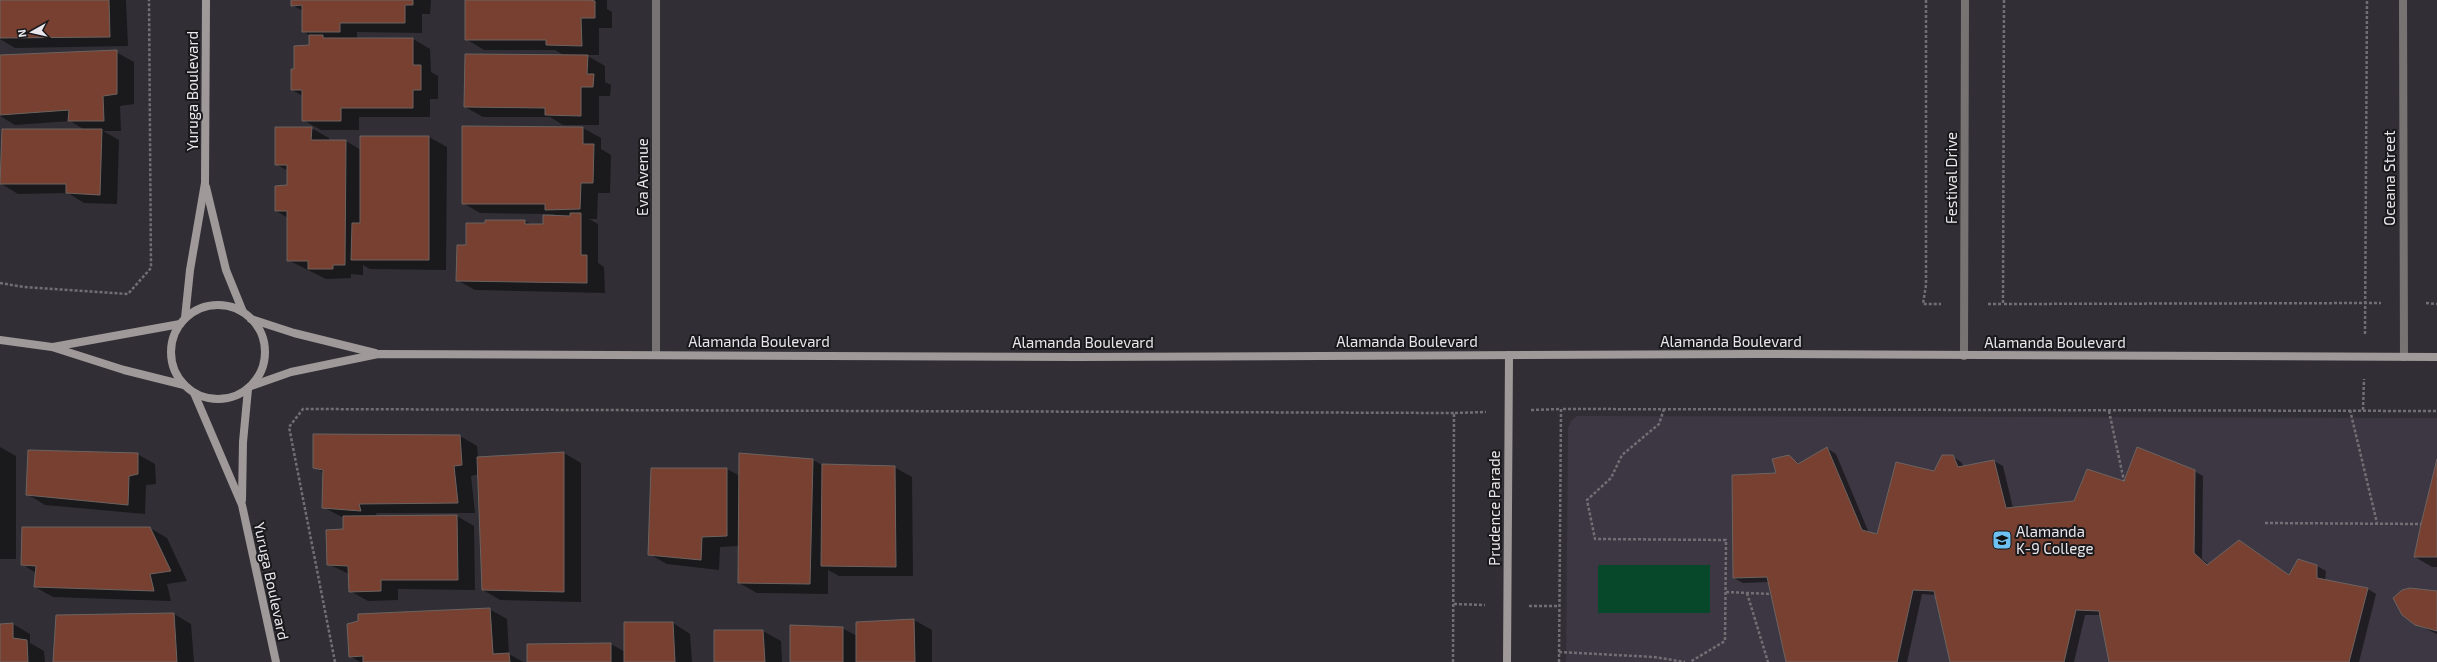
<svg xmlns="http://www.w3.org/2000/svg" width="2437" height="662" viewBox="0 0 2437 662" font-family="'Exo 2',sans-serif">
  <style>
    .built { fill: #3c3742 }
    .green { fill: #07472a }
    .shadow { fill: #0007; fill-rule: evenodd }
    .building { fill: #774030; stroke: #6c6361 }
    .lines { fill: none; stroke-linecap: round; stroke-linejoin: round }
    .path { stroke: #716f74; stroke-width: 2.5; stroke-dasharray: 3 2; stroke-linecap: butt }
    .street { stroke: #787373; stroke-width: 8 }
    .secondary { stroke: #a09999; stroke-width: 8 }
    .labels { text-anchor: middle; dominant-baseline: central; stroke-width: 4; stroke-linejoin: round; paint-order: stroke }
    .street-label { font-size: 15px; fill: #e9e7eb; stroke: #19181b }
    .poi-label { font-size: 15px; fill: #e9e7eb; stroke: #19181b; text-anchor: start }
  </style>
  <rect width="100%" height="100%" fill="#312f35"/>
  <!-- built -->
  <polygon class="built" points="1577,416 2437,418 2437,662 1566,662 1568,428 1572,420"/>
  <!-- green -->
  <rect class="green" x="1598" y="565" width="112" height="48"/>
  <!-- shadow -->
  <g class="shadow">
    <polygon points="0,0 126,0 128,46 15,48 0,39"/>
    <polygon points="292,0 431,0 430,14 422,14 422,33 357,32 357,39 413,39 430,49 431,72 438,76 438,99 430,99 430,117 359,117 359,130 321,130 303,120 303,96 292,90 309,46 310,36 303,31 303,11 292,5"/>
    <polygon points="466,0 607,0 607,9 612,12 612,28 599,28 599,55 586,55 605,66 605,82 611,85 610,96 599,96 599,125 563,125 550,117 483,117 465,107 565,56 555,50 484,50 466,39"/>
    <polygon points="116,52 134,62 134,104 120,106 121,131 103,131 119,140 117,204 84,203 68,193 18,194 0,183 85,130 70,121 15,125 0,116 0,56"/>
    <polygon points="463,127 583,128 601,138 601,149 611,155 610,193 598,193 597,219 589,219 598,224 598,263 604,267 605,293 475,290 457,280 467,246 525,221 532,225 544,225 559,217 554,214 480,213 463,203"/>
    <polygon points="311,128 329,138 329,141 346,141 361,150 361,137 429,137 447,147 446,270 370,269 363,265 363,275 351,274 351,278 326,279 288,260 288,218 276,211 288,186 288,171 276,164"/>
    <polygon points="460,436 477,446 478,458 564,453 581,463 581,602 500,600 483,590 479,474 471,476 475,513 376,513 377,517 457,516 474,526 475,590 398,589 398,600 368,601 350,591 349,574 328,564 344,530 344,518 323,507 324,473 314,467"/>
    <polygon points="0,447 16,456 16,559 0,559"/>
    <polygon points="1827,448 1836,454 1869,533 1878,535 1935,472 1952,456 1961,462 1964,467 1994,461 2003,466 2013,508 2074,502 2125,482 2194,471 2203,476 2202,559 2209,565 2248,547 2290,576 2317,566 2326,571 2325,581 2368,589 2376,594 2359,662 2110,662 2101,615 2085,615 2074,662 1951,662 1936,595 1922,594 1907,662 1787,662 1769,582 1743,583 1734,578 1777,474 1788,456 1800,464"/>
    <polygon points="137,454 155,464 156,484 146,485 145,514 45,505 27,494"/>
    <polygon points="813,460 822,465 894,467 912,477 913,576 839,576 828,570 828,594 757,593 739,583 739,546 720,547 719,570 667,564 649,554 652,469 727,469 740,476"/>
    <polygon points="2437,463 2437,567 2432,567 2415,557"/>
    <polygon points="150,528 167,538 187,581 167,584 171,601 53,597 35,587 36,573 22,564"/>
    <polygon points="2410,589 2437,592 2437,634 2416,624"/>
    <path d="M489,609L507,619L509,654L523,662H360L350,656ZM489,618H491L494,659H492Z"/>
    <polygon points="174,614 191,624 194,662 54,662"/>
    <polygon points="914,620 932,630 932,662 791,662 842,628 857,636 857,623"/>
    <polygon points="673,623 690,634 692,662 528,662 611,644 625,652"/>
    <polygon points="13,624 30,634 30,643 44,651 45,662 0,662 0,625"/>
    <polygon points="715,631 763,631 781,641 782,662 715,662"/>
  </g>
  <!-- building -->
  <g class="building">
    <polygon points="0,0 109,0 110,37 0,38"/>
    <polygon points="291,0 413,0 413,5 405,5 405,23 340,23 340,32 302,32 302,5 291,6"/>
    <polygon points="465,0 590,0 595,1 595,18 581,18 582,46 546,45 546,40 465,40"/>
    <polygon points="309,35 323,35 323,38 413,38 413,65 421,65 421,90 413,90 413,108 341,108 341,121 302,121 302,90 291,90 291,69 294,69 294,46 309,45"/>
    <polygon points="117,50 117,94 103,96 104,121 68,121 69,110 0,115 0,55"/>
    <polygon points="465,54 588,55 587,74 594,74 593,87 581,87 581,116 545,115 545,108 464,107"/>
    <polygon points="462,126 583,127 583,144 594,144 593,183 581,183 580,209 545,210 545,204 462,204"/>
    <polygon points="275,127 312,127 311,140 346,140 345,265 333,265 333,269 308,269 308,261 287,261 287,211 275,211 275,186 287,185 287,165 275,165"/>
    <polygon points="2,129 102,129 100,195 66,193 66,184 0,184"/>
    <polygon points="360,136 429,136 429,260 351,260 352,223 360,223"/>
    <polygon points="570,213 581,213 581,255 587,255 587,283 456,281 457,245 466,245 466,223 485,223 485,220 525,220 525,224 543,224 543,215 570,216"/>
    <polygon points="313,434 460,435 462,465 454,466 458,503 359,504 361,511 322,508 323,470 313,468"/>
    <polygon points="1827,447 1862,530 1877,534 1896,462 1934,471 1942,455 1953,455 1958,467 1994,460 2006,508 2074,501 2087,469 2124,481 2137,447 2195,470 2194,553 2207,565 2239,540 2289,575 2298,559 2317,565 2317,578 2368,588 2349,662 2109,662 2099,611 2076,610 2064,662 1950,662 1934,591 1913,590 1897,662 1786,662 1767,577 1733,578 1732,475 1776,473 1772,459 1789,455 1798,464"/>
    <polygon points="28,450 138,453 138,474 129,476 128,505 26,495"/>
    <polygon points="564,452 564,592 482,590 477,457"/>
    <polygon points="739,453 813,459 810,584 738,583"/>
    <polygon points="2437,459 2437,557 2414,557 2421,524"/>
    <polygon points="822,464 895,466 896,567 821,566"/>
    <polygon points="651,468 727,468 727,536 702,537 701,560 648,555"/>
    <polygon points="457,515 458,580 381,580 381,591 349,592 348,566 327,565 326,530 343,529 343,516"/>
    <polygon points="22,527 150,527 171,571 150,574 154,591 34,587 36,566 21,565"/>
    <polygon points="2410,588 2437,591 2437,631 2415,625 2402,615 2393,598 2402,590"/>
    <polygon points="490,608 493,654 509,653 510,662 363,662 363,656 349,657 347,624 358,621 358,614"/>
    <polygon points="174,613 177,662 53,662 56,615"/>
    <polygon points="914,619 915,662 856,662 856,622"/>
    <polygon points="624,622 673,622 675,662 624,662"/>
    <polygon points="13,623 13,638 27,640 28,662 0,662 0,624"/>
    <polygon points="790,625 843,627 843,662 790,662"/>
    <polygon points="714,630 763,630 765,662 714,662"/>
    <polygon points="611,643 611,662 527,662 527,644"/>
  </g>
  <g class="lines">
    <!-- path -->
    <g class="path">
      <polyline points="1926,0 1926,285 1923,304 1941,304"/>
      <polyline points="2004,0 2003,304 2381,303"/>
      <polyline points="0,283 24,287 128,294 151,268 149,0"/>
      <polyline points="2426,303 2437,304"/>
      <polyline points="1988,304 2003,304"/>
      <polyline points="2365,334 2367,0"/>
      <polyline points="1664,409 1659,424 1622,455 1611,478 1587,500 1595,539 1726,540 1725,641 1690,662"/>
      <polyline points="1531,410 1561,409"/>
      <polyline points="2350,410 2377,523"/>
      <polyline points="2363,410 2364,379"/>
      <polyline points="2109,411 2124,481"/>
      <polyline points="2265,523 2421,524"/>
      <polyline points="1726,592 1770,594"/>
      <polyline points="1747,593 1768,662"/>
      <polyline points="1454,604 1485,605"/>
      <polyline points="1529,606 1559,606"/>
      <polyline points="1559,652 1654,657 1685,662"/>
      <polyline points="335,662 289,427 303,409 1454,413"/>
      <polyline points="1453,662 1454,413 1486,412"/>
      <polyline points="1559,662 1561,409 2437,411"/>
    </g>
    <!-- street -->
    <g class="street">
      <polyline points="2403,0 2404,357"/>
      <polyline points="656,354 656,0"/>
      <polyline points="1964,356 1965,0"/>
    </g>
    <!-- secondary -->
    <g class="secondary">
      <polyline points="206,187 226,270 243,312"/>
      <circle cx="218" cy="352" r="47"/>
      <polyline points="185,318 190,270 205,183 206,0"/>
      <polyline points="251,319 294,333 375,353"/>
      <polyline points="0,340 52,347 124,370 184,385"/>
      <polyline points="53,347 180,324"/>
      <polyline points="251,386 291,372 378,354 1077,357 1752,354 2437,357"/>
      <polyline points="194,393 242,505 276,662"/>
      <polyline points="242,500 243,442 248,389"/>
      <polyline points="1507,662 1509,355"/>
    </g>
  </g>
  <!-- icons -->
  <defs>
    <g id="school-square" transform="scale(1)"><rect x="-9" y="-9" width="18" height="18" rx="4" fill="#6ec2f3" stroke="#19181b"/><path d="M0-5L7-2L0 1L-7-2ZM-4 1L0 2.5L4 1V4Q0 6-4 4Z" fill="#111"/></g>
  </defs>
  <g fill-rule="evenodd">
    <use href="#school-square" x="2002" y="540"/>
  </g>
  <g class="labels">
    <!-- street labels -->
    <g class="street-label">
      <text transform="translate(192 91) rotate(-90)">Yuruga Boulevard</text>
      <text transform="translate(642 177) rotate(-90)">Eva Avenue</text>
      <text transform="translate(1951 178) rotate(-90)">Festival Drive</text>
      <text transform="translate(2389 178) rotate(-90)">Oceana Street</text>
      <text x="759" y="341">Alamanda Boulevard</text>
      <text x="1407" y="341">Alamanda Boulevard</text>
      <text x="1731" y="341">Alamanda Boulevard</text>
      <text x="1083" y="342">Alamanda Boulevard</text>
      <text x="2055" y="342">Alamanda Boulevard</text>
      <text transform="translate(1494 508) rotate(-90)">Prudence Parade</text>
      <text transform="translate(272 581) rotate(78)">Yuruga Boulevard</text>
    </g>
    <!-- poi labels -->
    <g class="poi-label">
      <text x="2016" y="531">Alamanda<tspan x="2016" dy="17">K-9 College</tspan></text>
    </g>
  </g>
  <!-- north arrow -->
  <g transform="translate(32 32) rotate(262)" stroke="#19181b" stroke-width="3" paint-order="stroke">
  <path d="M0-3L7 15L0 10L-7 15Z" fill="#e9e7eb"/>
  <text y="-6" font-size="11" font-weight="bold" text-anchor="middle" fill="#e9e7eb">N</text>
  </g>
</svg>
